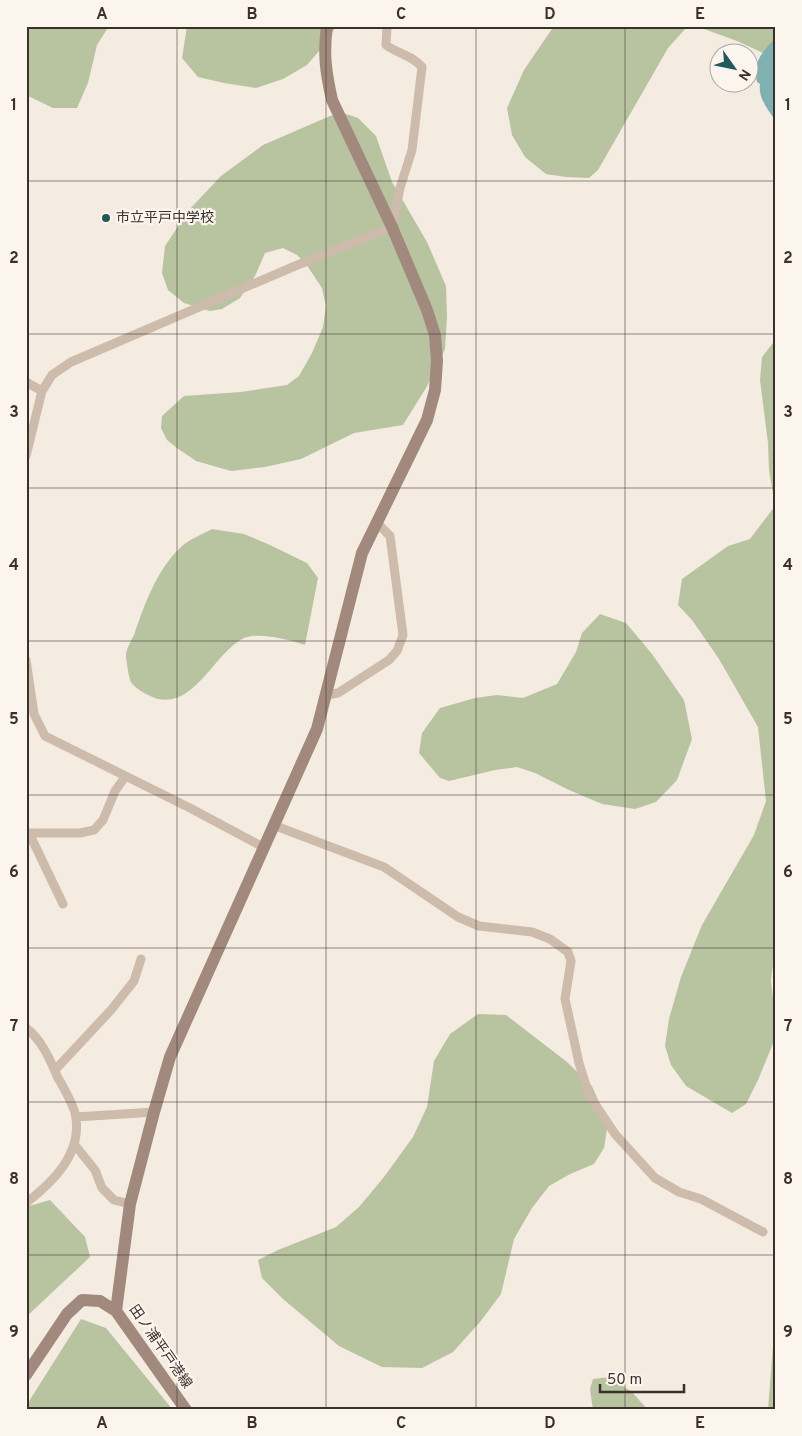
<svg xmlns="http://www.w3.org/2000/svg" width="802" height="1436" viewBox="0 0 802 1436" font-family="Overpass,'Noto Sans JP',sans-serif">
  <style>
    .green { fill: #b8c4a0 }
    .water { fill: #7fb0b2 }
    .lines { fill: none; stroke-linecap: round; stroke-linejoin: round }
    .street { stroke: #cdbbac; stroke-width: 9 }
    .secondary { stroke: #a18a7d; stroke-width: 12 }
    .grid { fill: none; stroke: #3b302b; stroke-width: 1; stroke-opacity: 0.55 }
    .poi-dot { fill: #1f5a5e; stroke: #fbf5ee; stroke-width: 2 }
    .labels { text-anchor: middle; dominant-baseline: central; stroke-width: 4.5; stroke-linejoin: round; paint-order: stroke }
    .poi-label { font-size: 14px; fill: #3b302b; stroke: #fbf5ee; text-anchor: start }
    .street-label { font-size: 14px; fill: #3b302b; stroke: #fbf5ee }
    .neatline { fill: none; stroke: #3b302b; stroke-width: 2 }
    .grid-label { font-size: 16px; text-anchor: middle; font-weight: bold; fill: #3b302b }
  </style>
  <rect width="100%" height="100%" fill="#f4ebe1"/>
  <!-- green -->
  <g class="green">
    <polygon points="26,26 109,26 97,45 88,83 77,108 53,108 26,95"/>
    <polygon points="187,26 336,26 325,44 307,65 283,79 256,88 224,83 198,77 182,58"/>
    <polygon points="554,26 776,26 776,59 737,41 704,29 686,28 668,48 598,170 589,178 566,177 546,174 525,157 512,135 507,108 524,70"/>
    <polygon points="346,114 358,118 376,136 392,182 427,242 446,286 447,317 445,349 426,388 403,425 354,433 301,459 265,467 231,471 196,461 177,448 167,440 161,428 162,416 184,396 241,392 287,385 299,376 312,353 323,327 326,306 322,288 306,264 297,255 283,248 265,253 255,276 240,298 222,309 210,311 184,303 168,290 162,273 165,246 189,210 221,176 263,145 330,116"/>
    <polygon points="776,339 776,942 771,981 775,1015 774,1041 758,1080 746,1104 732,1113 686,1086 671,1065 665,1046 669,1019 681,977 702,925 754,835 766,801 758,727 719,659 692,620 678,605 682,579 728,546 750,539 775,506 769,470 768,443 760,380 762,357"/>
    <path d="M212,529L244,534L270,545L307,563L318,578L305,645C290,640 257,631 242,639C211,656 190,719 146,694C142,692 133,686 131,682C129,679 126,659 126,656C126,649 131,641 134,635C145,603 157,569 182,546C190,539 203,534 212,529Z"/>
    <polygon points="600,614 626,623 652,654 684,700 692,739 677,780 656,802 635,809 602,804 569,790 535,773 517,767 495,770 449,781 440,778 419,753 422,733 440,708 475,698 497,695 523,698 557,684 576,652 582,633"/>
    <polygon points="478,1014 506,1015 567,1062 592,1086 601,1107 607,1129 604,1148 594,1164 570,1174 549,1186 532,1208 514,1239 501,1294 480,1322 453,1352 422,1368 382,1367 339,1346 283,1299 262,1278 258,1260 278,1250 336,1227 359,1207 384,1177 413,1137 427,1107 434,1061 450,1034"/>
    <polygon points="50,1200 85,1237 90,1257 26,1317 26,1207"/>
    <polygon points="81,1319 106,1328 173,1410 26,1410 26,1406"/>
    <polygon points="776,1339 776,1410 768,1410 773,1345"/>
    <polygon points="609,1377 632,1392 648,1410 593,1410 590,1389 593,1379"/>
  </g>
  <!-- water -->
  <path class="water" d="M776,37V121C768,110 758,98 760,84L757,82C752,61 763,52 776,37Z"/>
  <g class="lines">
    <!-- street -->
    <g class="street">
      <polyline points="26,382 42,391"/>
      <path d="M26,456L42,391L52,375L71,362L295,266L392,227L400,188L412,150L422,67C412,55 398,54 386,45L387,26"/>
      <polyline points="26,660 34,714 45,736 190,808 263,847"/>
      <polyline points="327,695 338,693 389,660 397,651 403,635 390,536 376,522"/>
      <polyline points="273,825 384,867 458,917 479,926 532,932 550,939 568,952 571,961 565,999 579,1063 589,1095 615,1134 655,1178 679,1192 701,1199 763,1232"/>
      <polyline points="26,833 80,833 94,830 103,820 115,791 125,777"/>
      <polyline points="29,833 63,904"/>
      <path d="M26,1028C41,1039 50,1059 57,1076C63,1087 75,1106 76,1118C81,1155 53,1182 26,1203"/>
      <polyline points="55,1070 111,1010 134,981 141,959"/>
      <polyline points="76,1117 154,1112"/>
      <polyline points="74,1144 95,1170 102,1188 114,1200 130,1204"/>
    </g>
    <!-- secondary -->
    <g class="secondary">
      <path d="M116,1311L130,1204L154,1112L170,1057L317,729L362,553L427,420L435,390L437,361L435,335L427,310L392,227L332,100C326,73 323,54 327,26"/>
      <polyline points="26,1375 67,1314 82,1300 100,1301 116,1311 186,1410"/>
    </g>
  </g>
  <!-- grid -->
  <path class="grid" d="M177,26V1410M326,26V1410M476,26V1410M625,26V1410M26,181H776M26,334H776M26,488H776M26,641H776M26,795H776M26,948H776M26,1102H776M26,1255H776"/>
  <!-- markers -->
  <circle class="poi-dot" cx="106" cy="218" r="5"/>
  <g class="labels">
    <!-- poi labels -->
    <g class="poi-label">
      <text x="116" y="218">市立平戸中学校</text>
    </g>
    <!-- street labels -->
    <g class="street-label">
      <text transform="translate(160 1347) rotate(55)">田ノ浦平戸港線</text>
    </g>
  </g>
  <!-- border -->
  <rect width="802" height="1436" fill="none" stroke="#fbf5ee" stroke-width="55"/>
  <!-- north arrow -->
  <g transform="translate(734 68) rotate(123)"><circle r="24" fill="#fbf5ee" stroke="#aea6a0"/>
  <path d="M0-4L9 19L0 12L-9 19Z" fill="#1f5a5e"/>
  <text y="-8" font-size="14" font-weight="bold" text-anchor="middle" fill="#3b302b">N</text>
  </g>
  <!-- scale -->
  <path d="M600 1384v8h84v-8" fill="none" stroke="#3b302b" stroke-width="2.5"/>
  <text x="607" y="1384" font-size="15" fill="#3b302b" stroke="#fbf5ee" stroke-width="4" paint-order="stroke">50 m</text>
  <rect x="28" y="28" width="746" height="1380" class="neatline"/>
  <g class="grid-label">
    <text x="102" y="19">A</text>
    <text x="252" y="19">B</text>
    <text x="401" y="19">C</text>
    <text x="550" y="19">D</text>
    <text x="700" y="19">E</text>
    <text x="14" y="110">1</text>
    <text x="788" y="110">1</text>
    <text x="14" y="263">2</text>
    <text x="788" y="263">2</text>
    <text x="14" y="417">3</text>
    <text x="788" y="417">3</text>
    <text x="14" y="570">4</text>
    <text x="788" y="570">4</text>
    <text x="14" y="724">5</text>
    <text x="788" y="724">5</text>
    <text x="14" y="877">6</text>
    <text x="788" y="877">6</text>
    <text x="14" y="1031">7</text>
    <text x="788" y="1031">7</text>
    <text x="14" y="1184">8</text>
    <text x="788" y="1184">8</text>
    <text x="14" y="1337">9</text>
    <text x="788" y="1337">9</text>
    <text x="102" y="1428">A</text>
    <text x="252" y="1428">B</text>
    <text x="401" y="1428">C</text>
    <text x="550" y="1428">D</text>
    <text x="700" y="1428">E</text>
  </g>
</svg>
